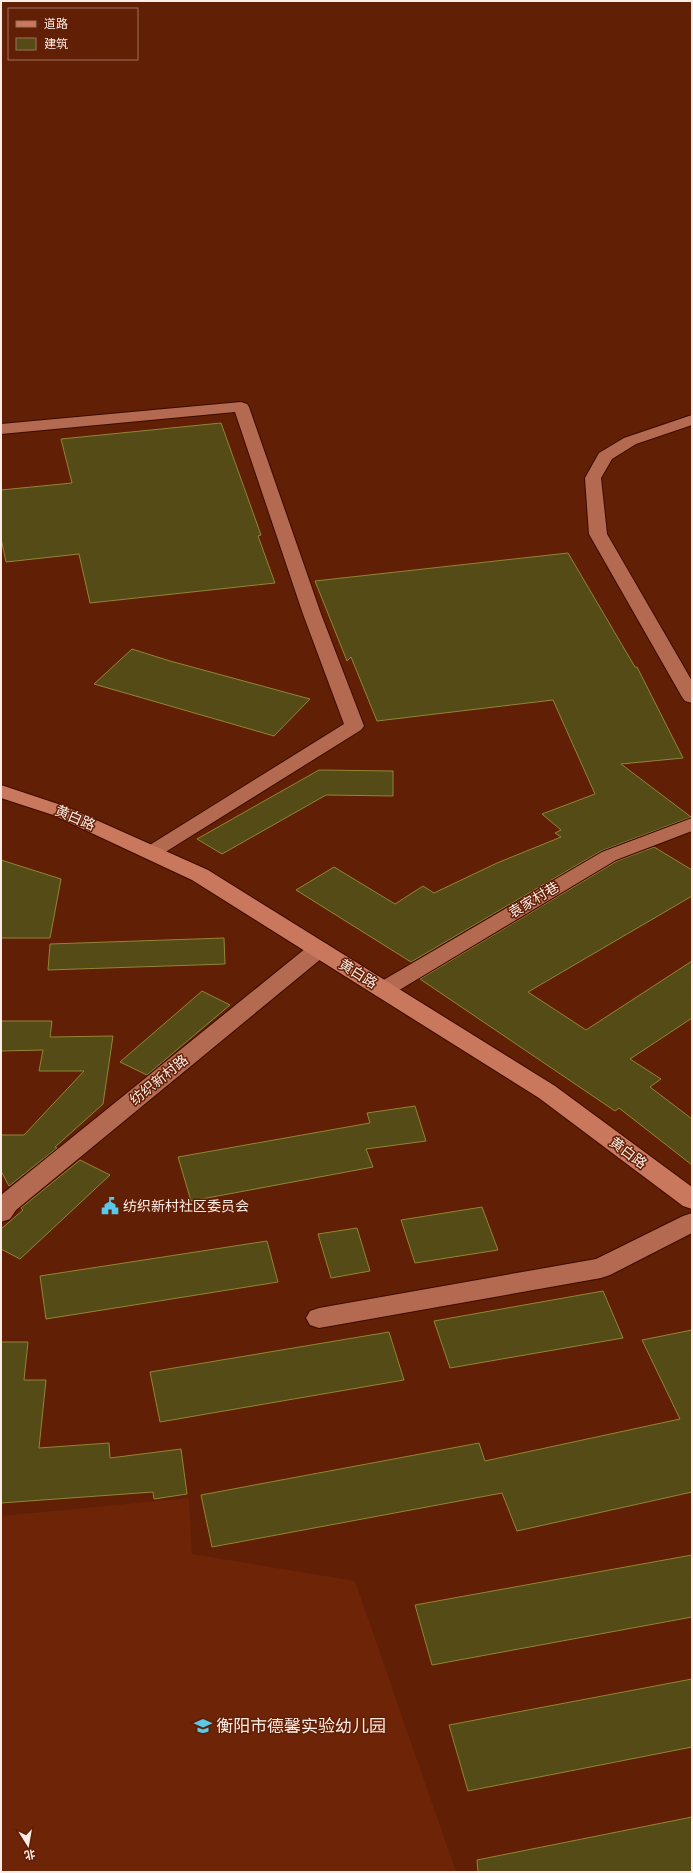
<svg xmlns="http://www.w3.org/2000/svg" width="693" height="1873" viewBox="0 0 693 1873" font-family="Figtree,'Noto Sans SC',sans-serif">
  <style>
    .built { fill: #6e2406 }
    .building { fill: #544b17; stroke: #928534 }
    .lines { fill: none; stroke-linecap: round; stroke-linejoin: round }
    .minor-casing { stroke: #3d0b00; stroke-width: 2 }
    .major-casing { stroke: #3d0b00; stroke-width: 2 }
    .minor { fill: #b46a51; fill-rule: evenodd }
    .major { fill: #ca785d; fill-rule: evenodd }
    .labels { text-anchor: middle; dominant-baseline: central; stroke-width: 3; stroke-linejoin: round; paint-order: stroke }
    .street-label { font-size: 14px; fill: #feede7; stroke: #611f05 }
    .poi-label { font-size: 14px; fill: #feede7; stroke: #611f05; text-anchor: start }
    .near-poi-label { font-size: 17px; fill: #feede7; stroke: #611f05; text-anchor: start }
  </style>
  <rect width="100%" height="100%" fill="#611f05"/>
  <!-- built -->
  <polygon class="built" points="189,1498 192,1554 355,1581 456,1872 1,1872 1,1516"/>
  <!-- building -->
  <g class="building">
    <polygon points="221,423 261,535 258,536 275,583 90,603 79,554 6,562 1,538 1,490 72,483 61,439"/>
    <polygon points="568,553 635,667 637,667 683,758 621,764 691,817 601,851 411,962 296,890 334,867 395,904 423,886 434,893 497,863 561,837 555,833 561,830 542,814 595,794 553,700 377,721 351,657 347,661 315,581"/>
    <polygon points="132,649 170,661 310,699 274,736 94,684"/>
    <polygon points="319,770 393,771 393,796 326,795 222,854 197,839"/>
    <polygon points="654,847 692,870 692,896 528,992 586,1030 692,961 692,1018 630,1059 661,1079 650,1087 692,1119 692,1165 619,1108 615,1111 420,979 617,861"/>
    <polygon points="1,860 61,879 50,938 1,938"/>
    <polygon points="224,938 225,964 48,970 50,944"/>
    <polygon points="202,991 230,1005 147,1075 120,1062"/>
    <polygon points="1,1021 52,1021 50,1037 113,1036 103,1104 55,1147 57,1148 9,1186 1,1171 1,1135 24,1135 84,1071 39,1071 43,1050 1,1051"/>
    <polygon points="415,1106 426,1141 366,1149 373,1167 191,1201 178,1157 370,1123 367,1113"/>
    <polygon points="80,1160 110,1175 20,1259 1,1249 1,1229 23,1210 21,1208"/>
    <polygon points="482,1207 498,1250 415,1263 401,1220"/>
    <polygon points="357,1228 370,1271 331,1278 318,1234"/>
    <polygon points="267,1241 278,1282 46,1319 40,1276"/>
    <polygon points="603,1291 623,1338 450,1368 434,1321"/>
    <polygon points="692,1330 692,1492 517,1531 502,1493 212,1547 201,1495 479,1443 485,1461 680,1419 642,1340"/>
    <polygon points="389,1332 404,1380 160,1422 150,1372"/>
    <polygon points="1,1342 28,1342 24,1380 46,1380 39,1448 109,1443 110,1458 181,1449 187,1494 154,1499 153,1492 1,1503"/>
    <polygon points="692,1555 692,1617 432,1665 415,1605"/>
    <polygon points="692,1679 692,1747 468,1791 449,1725"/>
    <polygon points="692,1817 692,1872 478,1872 477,1860"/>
  </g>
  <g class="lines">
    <!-- minor casing -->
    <g class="minor-casing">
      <g id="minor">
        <polygon points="241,402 247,404 249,407 321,614 364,726 361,730 159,856 152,858 145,856 141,852 145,848 344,724 303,614 235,412 1,434 1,424"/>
        <polygon points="692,415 692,425 636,444 612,459 601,478 607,534 692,681 692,703 685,701 682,697 589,534 585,478 599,453 624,438"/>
        <polygon points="692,818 692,831 616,860 391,995 383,997 375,995 372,990 375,985 602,852"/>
        <polygon points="319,942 327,944 330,949 327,954 16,1210 10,1219 1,1222 1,1195 311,944"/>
        <polygon points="692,1213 692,1233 610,1275 601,1278 319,1328 310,1325 306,1318 310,1311 319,1308 596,1259 683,1216"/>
      </g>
    </g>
    <!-- major casing -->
    <g class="major-casing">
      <polygon id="major" points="1,785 67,807 208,870 555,1086 692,1187 692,1209 683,1206 539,1098 192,880 53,815 1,798"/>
    </g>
    <!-- minor -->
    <use href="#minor" class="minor"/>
    <!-- major -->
    <use href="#major" class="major"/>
  </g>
  <!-- icons -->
  <defs>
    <g id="civic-bare" transform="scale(1.38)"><path d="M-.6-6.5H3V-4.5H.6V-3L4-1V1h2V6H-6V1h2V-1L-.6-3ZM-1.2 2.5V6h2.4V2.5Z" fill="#5bc8e7" stroke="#611f05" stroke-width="2.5" paint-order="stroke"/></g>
    <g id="school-bare" transform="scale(1.38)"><path d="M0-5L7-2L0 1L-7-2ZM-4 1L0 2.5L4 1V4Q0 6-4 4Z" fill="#5bc8e7" stroke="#611f05" stroke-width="2.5" paint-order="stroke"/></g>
  </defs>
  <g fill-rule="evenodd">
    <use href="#civic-bare" x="110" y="1206"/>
    <use href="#school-bare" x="203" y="1726"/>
  </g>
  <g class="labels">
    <!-- street labels -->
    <g class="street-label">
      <text transform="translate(75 818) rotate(23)">黄白路</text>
      <text transform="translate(534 900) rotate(-31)">袁家村巷</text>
      <text transform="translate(358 974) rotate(32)">黄白路</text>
      <text transform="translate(159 1080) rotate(-39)">纺织新村路</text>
      <text transform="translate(628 1153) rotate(37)">黄白路</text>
    </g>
    <!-- poi labels -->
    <g class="poi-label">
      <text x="123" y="1206">纺织新村社区委员会</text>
    </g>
    <!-- near-poi labels -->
    <g class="near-poi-label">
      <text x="216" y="1726">衡阳市德馨实验幼儿园</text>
    </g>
  </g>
  <!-- border -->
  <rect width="693" height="1873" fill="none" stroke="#feede7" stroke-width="4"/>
  <!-- legend -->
  <rect x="8" y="8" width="130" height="52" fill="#611f05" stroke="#a0715f"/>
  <rect x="16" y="21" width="20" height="6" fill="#ca785d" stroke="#a0715f"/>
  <text x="44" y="28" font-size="12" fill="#feede7">道路</text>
  <rect x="16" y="38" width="20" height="12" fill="#544b17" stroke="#a0715f"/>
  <text x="44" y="48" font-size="12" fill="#feede7">建筑</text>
  <!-- north arrow -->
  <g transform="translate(28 1845) rotate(169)" stroke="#611f05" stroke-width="3" paint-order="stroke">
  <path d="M0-3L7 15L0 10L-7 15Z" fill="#feede7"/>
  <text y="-6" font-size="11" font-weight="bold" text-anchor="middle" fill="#feede7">北</text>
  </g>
</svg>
